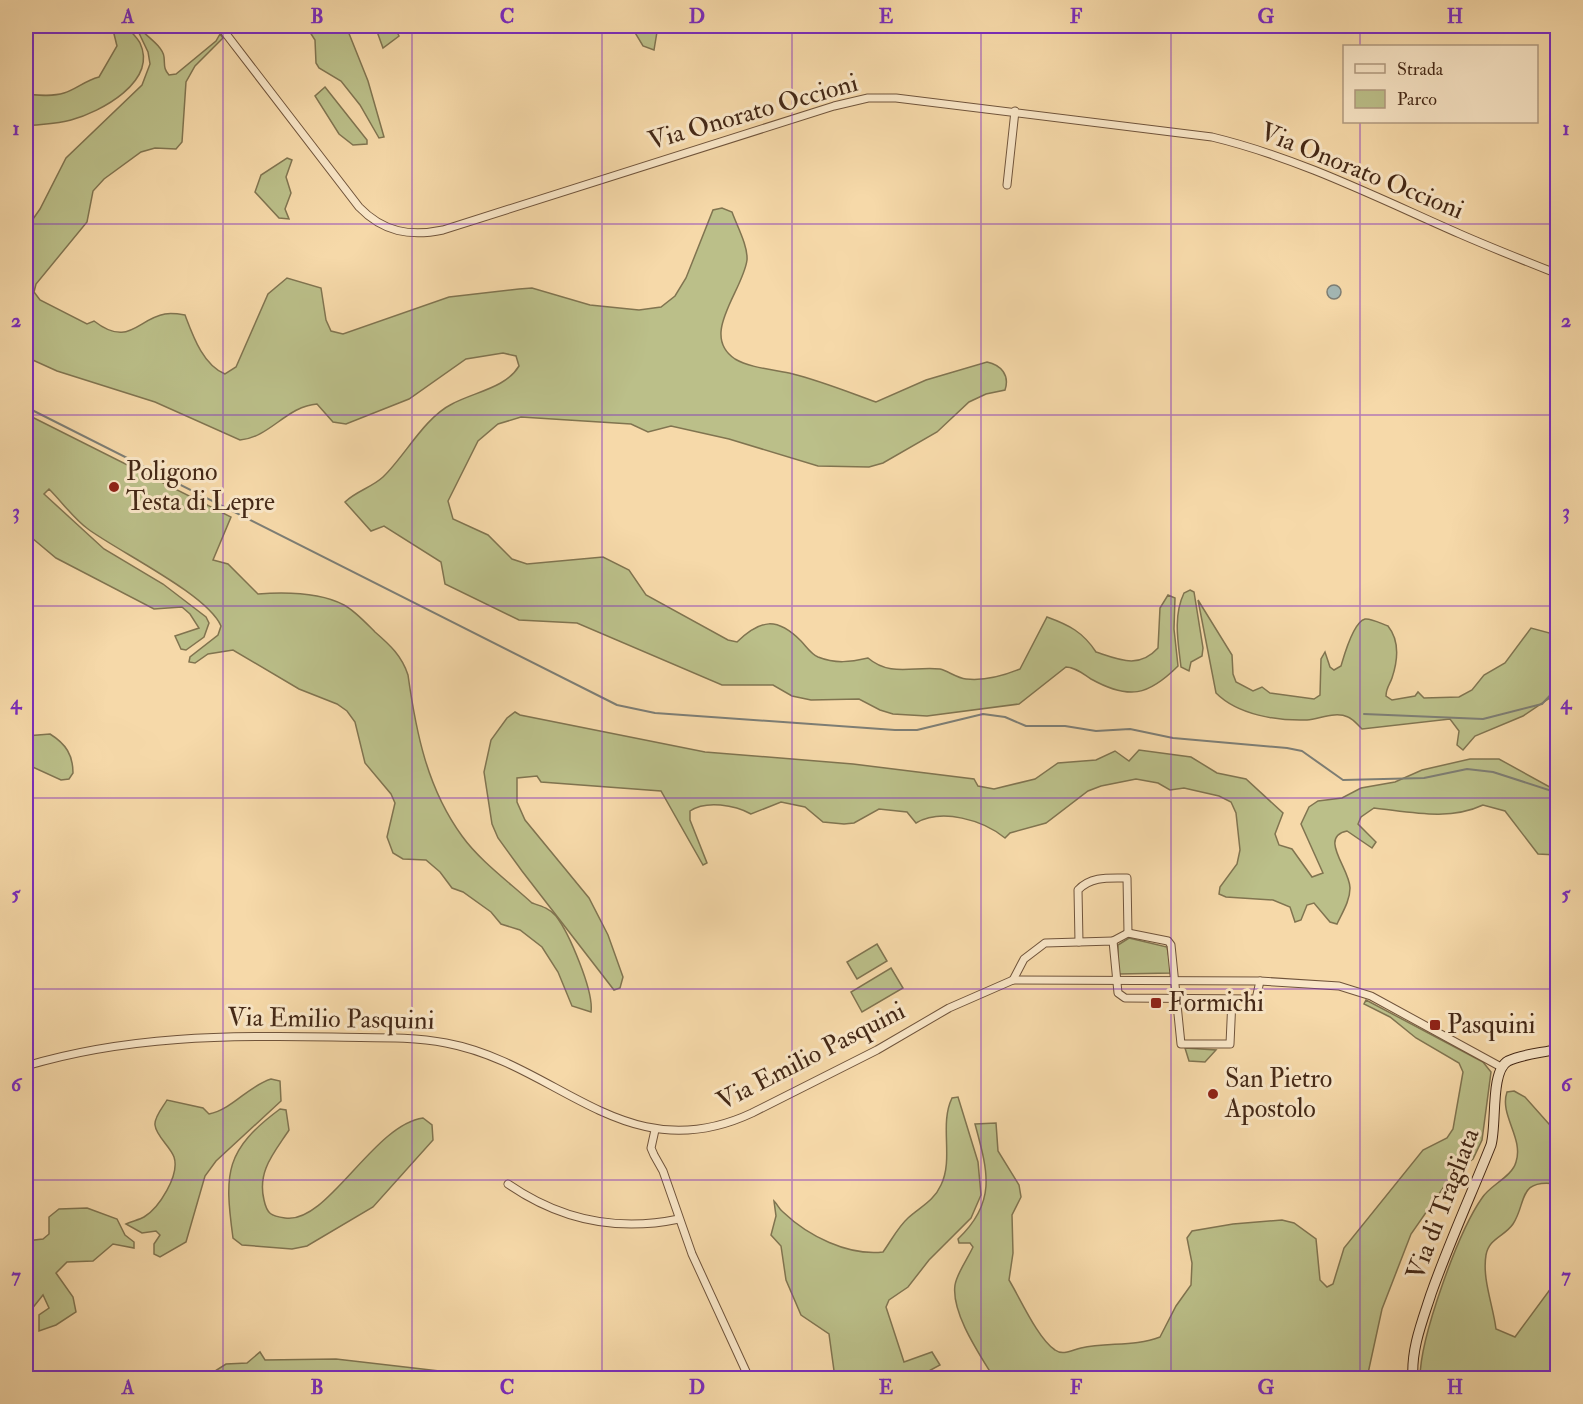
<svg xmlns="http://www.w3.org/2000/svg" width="1583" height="1404" viewBox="0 0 1583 1404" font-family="'IM FELL Double Pica',serif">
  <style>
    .green { fill: #bbbf89; stroke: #807450; stroke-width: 1.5 }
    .water { fill: #a3b7b4; stroke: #7d7e75; stroke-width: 1.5 }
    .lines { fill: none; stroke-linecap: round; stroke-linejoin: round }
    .stream { stroke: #7d7e75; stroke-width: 2 }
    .street-casing { stroke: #70543b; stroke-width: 9 }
    .secondary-casing { stroke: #442816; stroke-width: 11 }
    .street { stroke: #f9e6c7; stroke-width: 7 }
    .secondary { stroke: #f9e6c7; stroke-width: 9 }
    .grid { fill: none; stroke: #7b2cbf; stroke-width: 1.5; stroke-opacity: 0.55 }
    .poi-dot { fill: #8f2418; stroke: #f9e6c7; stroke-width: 2 }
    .labels { text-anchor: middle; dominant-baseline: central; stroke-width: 6; stroke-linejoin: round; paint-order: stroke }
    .street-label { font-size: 26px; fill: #442816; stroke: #f9e6c7 }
    .poi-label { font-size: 26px; fill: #442816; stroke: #f9e6c7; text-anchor: start }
    .neatline { fill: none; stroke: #7b2cbf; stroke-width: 2 }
    .grid-label { font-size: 20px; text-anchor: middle; font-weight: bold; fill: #7b2cbf }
  </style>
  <rect width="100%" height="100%" fill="#f6d9a9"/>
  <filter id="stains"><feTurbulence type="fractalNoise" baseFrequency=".00333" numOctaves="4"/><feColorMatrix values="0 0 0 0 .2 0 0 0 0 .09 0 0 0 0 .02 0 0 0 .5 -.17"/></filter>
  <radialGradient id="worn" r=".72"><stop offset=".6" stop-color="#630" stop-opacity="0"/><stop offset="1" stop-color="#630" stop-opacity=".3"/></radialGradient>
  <!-- green -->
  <g class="green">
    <path d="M112,26H126C130,31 137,37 140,43C158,82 100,112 71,120C57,124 40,124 26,126V94C38,95 52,97 64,93C77,89 84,81 99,77L117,46Z"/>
    <polygon points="306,26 346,26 368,81 384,137 379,138 360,105 341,81 319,68 316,63 315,40"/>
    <polygon points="375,26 394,26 399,36 383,48"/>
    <polygon points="631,26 667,26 657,32 654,50 643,46"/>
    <path d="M141,30C148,37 163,47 164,57C165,65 163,68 169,75L176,74L216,41L220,34L223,38L195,66L186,82L182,142L176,149L155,148L141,152L104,179L93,191L87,222L36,284L34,292L40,300L87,324L94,321C129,348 137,319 165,314C171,313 179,314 185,315C193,336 203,365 225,374L236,367L268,294L287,278L321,288L326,320L331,331L343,334L449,297L519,289L532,288L590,305L639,310L661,307L675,296L686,278L713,210L722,208L732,212C737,226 748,246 747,260C743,291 699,335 735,359C750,368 776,370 793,374C821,381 848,392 876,402L926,380L987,362C1001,365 1010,375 1005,390L986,394L969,402L937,432L883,463L869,467L818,466L729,439L671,426L648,432L631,424L521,417L498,424L478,441L448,501L453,519L488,535L512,559L527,564L603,557L629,570L646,595L728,640L737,642C761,619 777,617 801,641C806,646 811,654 818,657C836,664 850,662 868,658C890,677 914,666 940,669C948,671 957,678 966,679C984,681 1003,676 1020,669L1047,617C1069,625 1083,632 1096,652C1120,660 1139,669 1158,648L1160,608L1168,595L1175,598L1174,629L1178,666C1148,696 1129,700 1091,679C1083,674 1075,667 1066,667L1019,704L927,716L893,714L880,710L859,699L811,700L792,696L773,685H722L577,623L519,620L445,584L441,562L384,526L371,531L345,502C356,491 371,488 383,477C405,456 424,418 452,404C474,392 506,388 519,366L516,356L503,353L466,359L409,399L346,424L333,422L317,404C287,406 269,438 240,440L155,402L57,371L26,357V229L40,209L66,158L142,85L150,64L148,52L138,31Z"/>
    <polygon points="325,87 367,140 367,144 353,145 339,134 315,96"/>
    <polygon points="287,158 292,160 286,177 291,193 285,209 289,219 279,218 255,192 261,175"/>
    <path d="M26,414L231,517L213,560L228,564L258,594C285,592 319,592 344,605C355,611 366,623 375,632C390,645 402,656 408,675C416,732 427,788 462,836C480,861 509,882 532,903C541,906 549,908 556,916C569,933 594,991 591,1012L572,1006L558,972L542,947L520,930L501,924L491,912L463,892L452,888L440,872L426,860L403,859L393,853L387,837L395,803L391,794L365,763L355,722L347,711L337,704L299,689L233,650L208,654L195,663L189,662L190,657L218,635L221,626C207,594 119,552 88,529C74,519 62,502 49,489L44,494L104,549L163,584L206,617L209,623L204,637L186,650L181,649L175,636L199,628L190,614L182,607L154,609L56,558L26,533Z"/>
    <path d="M1190,590L1194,592L1203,648L1202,656L1191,662L1189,671L1181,667C1178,642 1173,616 1184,593Z"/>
    <path d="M1198,600L1232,655L1233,674L1236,682L1253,691L1262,687L1270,693L1314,699L1320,695L1321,659L1325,652L1330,667L1334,670L1341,666C1344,656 1353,622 1365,619C1371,618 1382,624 1388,626C1400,641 1398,660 1392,678C1390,684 1386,688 1386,696L1392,700L1415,696L1418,692L1424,698L1459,697L1472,690L1484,675L1505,663L1531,628L1557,635V693L1523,716L1475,736L1463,750L1457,745L1459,731L1450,719L1362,729C1358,725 1353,719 1348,717C1335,711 1320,719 1307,720C1277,721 1238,715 1216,693Z"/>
    <path d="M515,712L520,715L705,752L853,764L974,779L978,786L994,789L1035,779L1058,763L1096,760L1115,751L1129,761L1139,750L1191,757L1217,773L1246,779L1283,813L1275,834L1279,845L1292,849L1312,877L1323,873L1301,824L1309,807L1318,801L1342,798L1361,788L1395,782L1422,770L1470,759H1499L1557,791V855L1538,854L1505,811L1483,805C1449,821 1411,812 1374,808L1361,817L1358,824L1376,842L1372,848L1347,831C1318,837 1350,869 1350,888C1350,901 1342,913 1337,924L1330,922L1314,903L1307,905L1301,920L1295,922L1290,907L1273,900L1226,897L1219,894L1220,887L1237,864L1240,850L1236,813L1231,802L1219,796L1184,788L1170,790L1158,783L1136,779L1101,786L1088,791L1046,823L1010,833L1005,838C983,820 942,808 916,823L907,812L879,809L854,823L844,824L823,822L805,807L781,802L751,814C735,805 706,800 690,811V820L707,863L703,865L661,791L541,782L537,776L517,778V802L525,820L589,898L608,935L623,977L620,988L614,990L522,871L498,838L492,824L484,772L491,740L507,718Z"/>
    <path d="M50,734C66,744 73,755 73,773L69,779L61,780L26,764V736Z"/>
    <polygon points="1129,938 1167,947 1172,973 1118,974 1118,945"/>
    <polygon points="877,944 887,961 857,979 847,962"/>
    <polygon points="891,968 903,988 862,1012 851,992"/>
    <path d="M1366,1000L1483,1062L1491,1072L1482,1140L1473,1159L1452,1175L1411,1234L1382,1309L1367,1378H994C980,1355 951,1313 955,1285C957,1273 968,1258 973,1247L970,1243H959L958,1239C997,1202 988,1172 975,1124L996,1123L998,1151L1019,1185L1021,1197L1012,1215L1013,1253L1009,1280C1020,1298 1038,1339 1055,1350C1063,1356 1072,1350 1081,1348C1107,1342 1135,1347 1160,1337L1176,1306L1191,1285L1192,1263L1187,1238L1192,1231L1233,1224L1282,1220L1294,1223L1316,1239L1320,1280L1327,1287L1333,1284L1344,1248L1423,1150L1447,1138L1453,1129L1463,1072L1459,1063L1416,1038L1390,1017L1364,1004Z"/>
    <polygon points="1185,1048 1216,1050 1205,1062 1189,1061"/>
    <path d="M271,1079L280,1081L281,1101L216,1161L205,1176L186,1242L160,1257L154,1254V1244L160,1235L156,1231L142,1233L126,1224C132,1221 139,1220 144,1217C159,1208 180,1175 174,1157C170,1146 156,1136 155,1125C154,1117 163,1107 167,1100L203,1108L209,1114C233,1109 248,1086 271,1079Z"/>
    <path d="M1514,1091L1525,1097L1557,1133V1184C1517,1178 1527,1203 1513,1224C1504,1237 1489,1238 1486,1255C1482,1279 1493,1305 1496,1329L1515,1337L1557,1280V1378H1420C1420,1338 1458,1232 1482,1198C1490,1185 1512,1177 1516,1162C1524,1138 1499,1115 1507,1092Z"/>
    <path d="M958,1097L978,1162L981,1195L971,1218L929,1260L908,1287L889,1300L886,1307L904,1362L932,1352L940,1365L916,1378H835L829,1334L801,1315L786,1280L781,1246L771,1235L776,1216L774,1201C778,1205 779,1209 783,1212C808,1236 848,1256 883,1252C891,1241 898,1227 908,1218C920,1207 934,1201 941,1185C954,1158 939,1125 952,1098Z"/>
    <path d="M280,1109L286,1110L289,1130C274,1153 257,1171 264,1200C267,1214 271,1216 285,1218C327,1225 373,1125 423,1118L432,1125L433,1140L373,1207L307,1246L292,1249L242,1245L233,1238C224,1172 225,1150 280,1109Z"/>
    <polygon points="87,1208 117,1219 125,1235 134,1242 134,1248 113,1244 93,1261 67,1262 56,1273 73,1297 76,1312 56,1325 39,1331 39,1315 49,1308 43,1295 31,1310 26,1310 26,1241 43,1239 49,1234 49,1217 59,1209"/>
    <polygon points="260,1352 265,1360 336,1359 500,1378 204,1378 226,1364 247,1363"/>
  </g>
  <!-- water -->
  <circle class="water" cx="1334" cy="292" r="7"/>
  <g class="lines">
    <!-- stream -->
    <g class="stream">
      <polyline points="26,407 617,705 655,713 895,730 917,730 983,714 1005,717 1026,726 1065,726 1096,731 1130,729 1173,738 1287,748 1302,751 1343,780 1424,778 1467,769 1493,772 1558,793"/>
      <polyline points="1364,714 1483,719 1542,704 1558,687"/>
    </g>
    <!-- street casing -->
    <g class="street-casing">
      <g id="street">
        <path d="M220,26L359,207C383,232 410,237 443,230L834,106L868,98H896L1212,137C1299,158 1378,198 1460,234C1492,248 1525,261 1558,274"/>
        <polyline points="1007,185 1015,111"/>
        <polyline points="1113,941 1128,933 1168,941 1171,945 1181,1044 1230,1044 1232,999"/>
        <path d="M1079,942L1078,890C1091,876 1109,878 1127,878L1128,933"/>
        <polyline points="1013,980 1024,959 1045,943 1113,941 1118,993 1125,998 1256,999 1260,981"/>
        <path d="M26,1066C126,1036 228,1035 332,1037C370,1038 409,1036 446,1043C559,1064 626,1172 752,1113L877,1050L949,1008L1013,980L1260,981L1339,986L1371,996L1501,1067"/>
        <polyline points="655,1130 651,1148 654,1155 663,1171 692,1254 749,1378"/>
        <path d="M508,1184C560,1220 617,1232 679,1219"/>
      </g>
    </g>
    <!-- secondary casing -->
    <g class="secondary-casing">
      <path id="secondary" d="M1413,1378C1411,1349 1422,1322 1431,1294C1449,1243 1471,1195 1491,1145C1497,1124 1490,1071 1508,1061C1522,1054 1542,1053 1558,1049"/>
    </g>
    <!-- street -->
    <use href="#street" class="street"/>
    <!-- secondary -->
    <use href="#secondary" class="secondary"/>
  </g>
  <!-- grid -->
  <path class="grid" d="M223,26V1378M412,26V1378M602,26V1378M792,26V1378M981,26V1378M1171,26V1378M1360,26V46M1360,122V1378M26,224H1558M26,415H1558M26,606H1558M26,798H1558M26,989H1558M26,1180H1558"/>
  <!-- markers -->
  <g class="poi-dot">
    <circle cx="114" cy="487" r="6"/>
    <rect x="1150" y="997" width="12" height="12" rx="3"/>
    <rect x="1429" y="1019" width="12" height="12" rx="3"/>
    <circle cx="1213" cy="1094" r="6"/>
  </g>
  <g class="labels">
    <!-- street labels -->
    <g class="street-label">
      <text transform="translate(753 112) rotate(-16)">Via Onorato Occioni</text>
      <text transform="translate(1362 171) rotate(22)">Via Onorato Occioni</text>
      <text transform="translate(331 1019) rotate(1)">Via Emilio Pasquini</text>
      <text transform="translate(811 1056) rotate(-27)">Via Emilio Pasquini</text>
      <text transform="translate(1443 1204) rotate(-69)">Via di Tragliata</text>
    </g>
    <!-- poi labels -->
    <g class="poi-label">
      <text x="126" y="472">Poligono<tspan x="126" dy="30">Testa di Lepre</tspan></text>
      <text x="1168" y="1003">Formichi</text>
      <text x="1447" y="1025">Pasquini</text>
      <text x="1225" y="1079">San Pietro<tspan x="1225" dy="30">Apostolo</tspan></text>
    </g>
  </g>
  <!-- margin -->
  <rect width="1583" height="1404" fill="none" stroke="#f6d9a9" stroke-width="66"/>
  <!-- legend -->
  <rect x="1343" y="45" width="195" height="78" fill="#f9e6c7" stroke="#b19a80" stroke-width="1.5"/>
  <rect x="1355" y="64" width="30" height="9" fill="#f9e6c7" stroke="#b19a80" stroke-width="1.5"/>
  <text x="1397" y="75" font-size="18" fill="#442816">Strada</text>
  <rect x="1355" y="90" width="30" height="18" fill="#bbbf89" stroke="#b19a80" stroke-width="1.5"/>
  <text x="1397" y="105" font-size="18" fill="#442816">Parco</text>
  <rect x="33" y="33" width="1517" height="1338" class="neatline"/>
  <g class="grid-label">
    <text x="128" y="23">A</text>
    <text x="317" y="23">B</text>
    <text x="507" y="23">C</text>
    <text x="697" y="23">D</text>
    <text x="886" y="23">E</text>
    <text x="1076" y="23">F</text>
    <text x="1266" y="23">G</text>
    <text x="1455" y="23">H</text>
    <text x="16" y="135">1</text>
    <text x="1566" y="135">1</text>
    <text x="16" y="327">2</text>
    <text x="1566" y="327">2</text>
    <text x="16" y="518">3</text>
    <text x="1566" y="518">3</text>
    <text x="16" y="709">4</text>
    <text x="1566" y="709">4</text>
    <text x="16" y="900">5</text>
    <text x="1566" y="900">5</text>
    <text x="16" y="1091">6</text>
    <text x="1566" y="1091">6</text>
    <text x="16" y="1282">7</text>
    <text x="1566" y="1282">7</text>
    <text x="128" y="1394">A</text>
    <text x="317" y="1394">B</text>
    <text x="507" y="1394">C</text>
    <text x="697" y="1394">D</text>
    <text x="886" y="1394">E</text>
    <text x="1076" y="1394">F</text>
    <text x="1266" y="1394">G</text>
    <text x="1455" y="1394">H</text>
  </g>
  <rect width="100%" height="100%" filter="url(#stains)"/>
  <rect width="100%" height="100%" fill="url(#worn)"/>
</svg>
